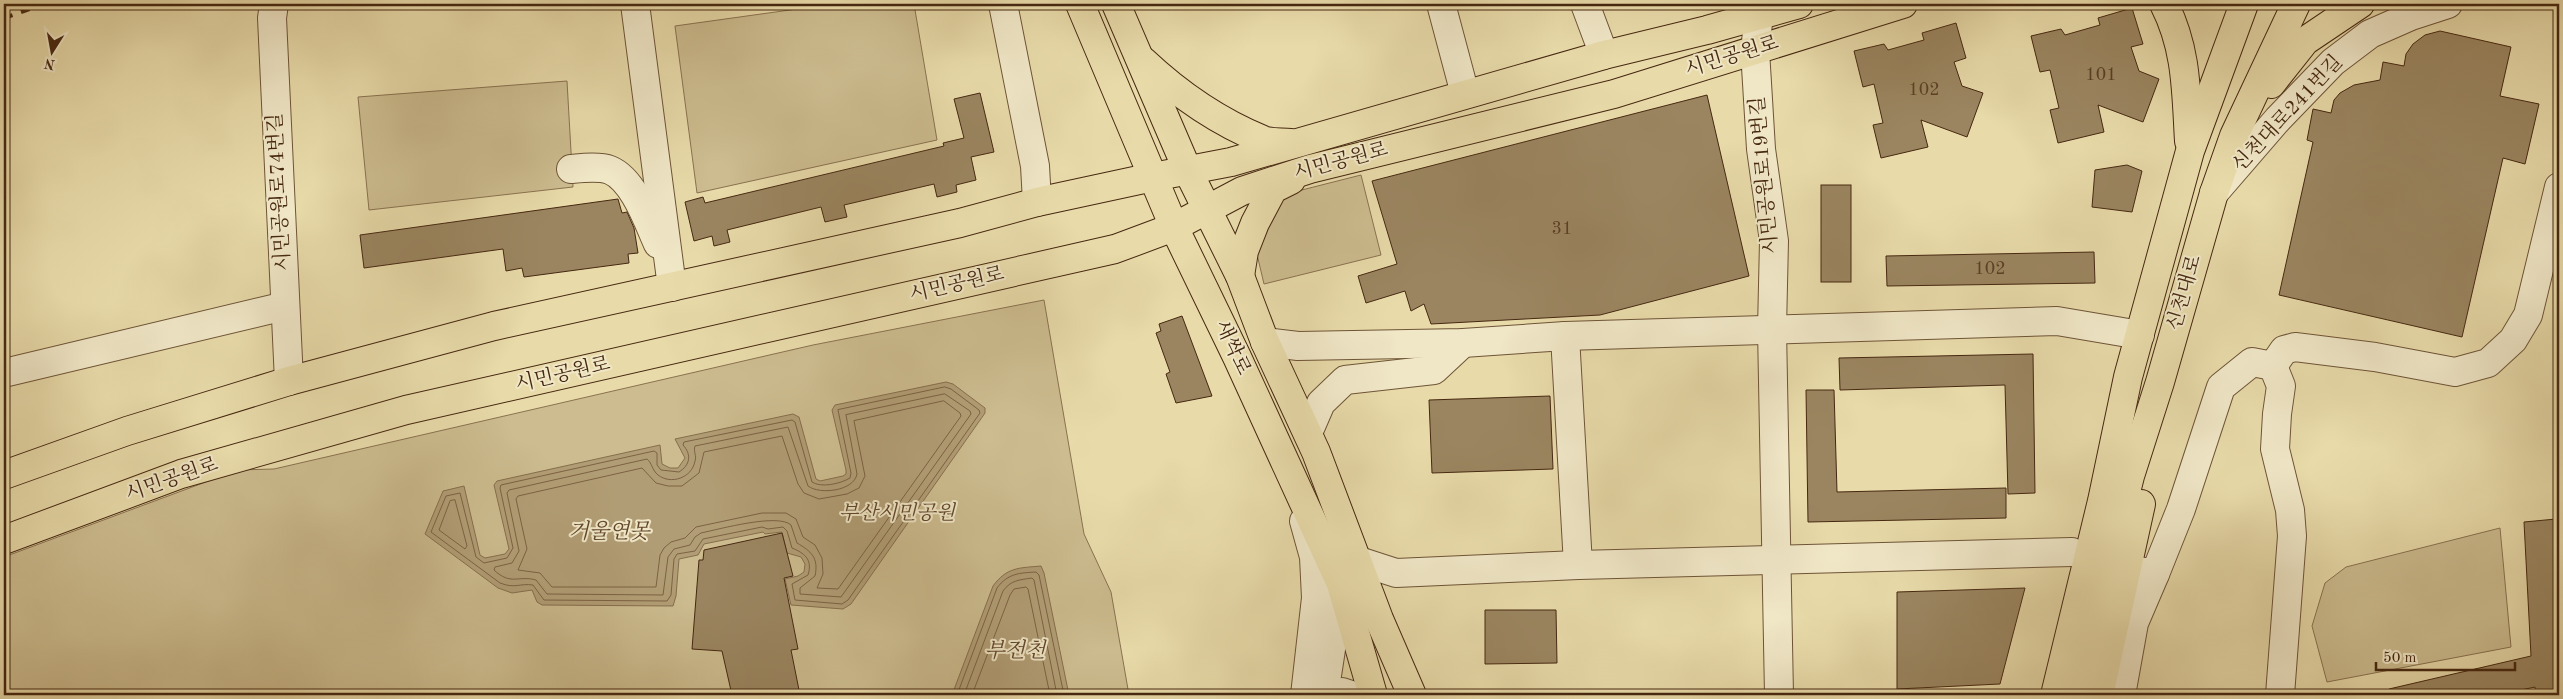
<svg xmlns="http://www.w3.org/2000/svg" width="2563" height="699" viewBox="0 0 2563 699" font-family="'Old Standard TT','Noto Serif KR',serif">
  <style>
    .green { fill: #ccbc8f; stroke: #897250 }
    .water { fill: #b19d75; stroke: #866e4d }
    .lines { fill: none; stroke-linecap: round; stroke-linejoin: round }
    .shore { stroke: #7c6243; stroke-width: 1 }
    .building { fill: #9a8560; stroke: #462811 }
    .minor-casing { stroke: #6e5437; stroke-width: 30 }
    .major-casing { stroke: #462811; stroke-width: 30 }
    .minor { stroke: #f0e7c7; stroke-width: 28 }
    .major { stroke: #e8daa9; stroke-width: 28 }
    .rail { stroke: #462811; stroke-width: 4; stroke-dasharray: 9 9; stroke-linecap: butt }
    .labels { text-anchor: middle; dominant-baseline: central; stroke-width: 4; stroke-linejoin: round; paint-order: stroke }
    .number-label { font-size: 18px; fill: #5b3f25 }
    .street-label { font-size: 20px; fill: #462811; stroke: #f0e7c7 }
    .park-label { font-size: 20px; font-style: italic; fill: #61462a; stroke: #f0e7c7 }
    .water-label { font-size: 21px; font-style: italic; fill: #61452a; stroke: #f0e7c7 }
  </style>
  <rect width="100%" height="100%" fill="#e8daa9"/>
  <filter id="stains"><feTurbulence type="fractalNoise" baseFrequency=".004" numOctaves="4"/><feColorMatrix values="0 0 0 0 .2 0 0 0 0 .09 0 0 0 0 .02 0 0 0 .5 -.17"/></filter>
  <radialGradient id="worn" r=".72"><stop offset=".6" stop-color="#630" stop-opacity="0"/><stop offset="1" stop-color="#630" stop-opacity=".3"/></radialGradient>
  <!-- green -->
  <g class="green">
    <polygon points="833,4 914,4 937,140 697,193 675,26"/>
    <polygon points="567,81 573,187 369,210 358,97"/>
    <polygon points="1361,175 1381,255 1264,284 1256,250 1282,195"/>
    <polygon points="1044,300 1084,534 1111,592 1129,695 4,695 4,557 238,470 274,469 813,345"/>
    <polygon points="2500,528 2511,647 2327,682 2312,626 2325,583 2346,567"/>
  </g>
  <!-- water -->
  <g class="water">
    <polygon points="946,382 953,384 985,408 985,413 851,604 843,609 791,605 785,579 798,576 804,572 805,564 801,557 787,553 782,532 765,534 763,532 704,544 698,555 679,559 676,596 673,606 542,605 537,602 532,590 512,593 498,588 425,534 443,491 464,486 480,555 485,558 505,554 509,549 494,485 497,481 660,445 662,464 670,468 678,468 685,458 675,439 793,414 799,417 816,479 820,481 843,476 846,474 846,470 832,410 835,405"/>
    <path d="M1041,566L1044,573L1069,695H952L993,586C1007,567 1019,568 1041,566Z"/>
  </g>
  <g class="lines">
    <!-- shore -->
    <g class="shore">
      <path d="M945,387L951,389L979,410L980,413L848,600L842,604L795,600L792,584L808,575C813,559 804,553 792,548L787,531L783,527L768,529L762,527L703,539L695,551L677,554L674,559L671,595L667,601L544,600L533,585C520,583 515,589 500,583L431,532L446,496L460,493L476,557L484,563L507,558L513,548L500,488L501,485L654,451L657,453V465L661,470L679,472C690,465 692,455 683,445L684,442L792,420L795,422L812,482C821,488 840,484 850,478L851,473L838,410Z"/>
      <path d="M945,394L970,411L971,414L841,597L800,594V588L815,576C819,558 811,551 797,543L791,525C778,513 720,529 701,533L695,537L690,545L674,549L668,557L663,595L547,594L536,580C518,575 511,586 494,570L495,567L512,563L519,551L507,493L509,490L647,459C652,463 652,470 658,475C671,485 692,478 695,461C697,456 693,451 695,446L788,427L808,486C820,495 854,491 857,474L846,415Z"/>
      <polygon points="944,401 960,413 961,416 838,589 817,588 823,574 822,558 815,545 803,537 796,519 786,513 762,513 696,527 685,538 671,542 664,548 660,555 656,587 552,587 540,573 518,570 527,549 516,499 518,496 642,468 656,483 668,486 682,486 699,473 704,452 782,436 798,484 804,493 819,499 847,494 859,488 865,476 854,421"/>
      <polygon points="455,500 467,546 465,549 439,530 450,501"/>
      <path d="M957,695L997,588C1008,573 1020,573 1036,572L1039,575L1064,695"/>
      <path d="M964,695L1003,591C1011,580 1019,580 1032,578L1034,580L1057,695"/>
      <polyline points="972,695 1010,595 1014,589 1026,587 1028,589 1050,695"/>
    </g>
  </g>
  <!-- building -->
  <g class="building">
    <polygon points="2132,8 2143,44 2131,47 2139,71 2159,79 2143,122 2098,105 2104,132 2058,143 2050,110 2059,108 2050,70 2040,72 2031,36 2061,29 2065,35 2100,25 2098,18"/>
    <polygon points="1956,23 1966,58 1954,62 1962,86 1983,93 1967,137 1921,120 1928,147 1881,158 1873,125 1883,123 1874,84 1863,87 1854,51 1884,44 1888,50 1924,40 1922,33"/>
    <polygon points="2440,31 2511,47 2500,96 2539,104 2525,164 2503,158 2462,337 2279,295 2313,142 2307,140 2313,109 2331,113 2334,100 2340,93 2354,85 2380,80 2383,62 2404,66 2406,54 2413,44 2425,35"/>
    <polygon points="980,93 994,152 971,157 976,180 956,185 957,192 937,197 934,184 844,205 847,217 825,222 821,207 727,230 730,242 714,246 712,236 694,241 685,202 703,197 705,203 944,146 943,143 964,138 954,99"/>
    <polygon points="1707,95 1749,276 1600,315 1431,324 1424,304 1411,311 1405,291 1366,303 1358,276 1397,264 1372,181"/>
    <polygon points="2127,165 2142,171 2132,212 2092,207 2095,170"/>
    <rect x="1821" y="185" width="30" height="97"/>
    <polygon points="618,199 622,213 627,212 634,228 638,253 628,254 629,263 524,277 522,268 506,271 503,249 364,268 360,235"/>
    <polygon points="2094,252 2095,283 1887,286 1886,256"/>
    <polygon points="1182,316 1212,396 1176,403 1166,374 1170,372 1156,333 1161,331 1159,324"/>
    <polygon points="2033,354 2035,493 2008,494 2005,385 1840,390 1839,358"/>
    <polygon points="1806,390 1834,390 1837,492 2006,488 2006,518 1808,522"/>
    <polygon points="1550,396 1553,469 1432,473 1429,400"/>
    <polygon points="2556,519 2559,590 2559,695 2536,695 2535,687 2498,695 2390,695 2389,689 2531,656 2524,522"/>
    <polygon points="782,533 793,576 784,578 798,649 791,650 800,695 732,695 722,651 692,649 699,560 703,560 704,550"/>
    <polygon points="2025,588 2000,684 1897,689 1897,592"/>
    <polygon points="1485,610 1556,610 1557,663 1485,664"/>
  </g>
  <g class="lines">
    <!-- minor casing -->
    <g class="minor-casing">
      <g id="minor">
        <polyline points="274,4 272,18 289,381"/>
        <polyline points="635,4 672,287"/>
        <polyline points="1003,4 1035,166 1037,202"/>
        <polyline points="1441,4 1465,94"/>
        <polyline points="1585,4 1604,55"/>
        <polyline points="1760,4 1755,51 1757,83 1761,149 1774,241 1772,329 1779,695"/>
        <path d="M571,169C582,168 599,166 610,170C634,180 648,222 658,244"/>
        <polyline points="2214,193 2278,119 2333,62 2370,34 2411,16 2448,4"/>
        <polyline points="1565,336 1578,565"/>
        <polyline points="1265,342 1298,346 1463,343 1565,336 2057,321 2140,335"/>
        <polyline points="2273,366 2284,350 2295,347 2375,357 2455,372 2488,363 2513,340 2528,315 2559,187"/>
        <polyline points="2273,366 2281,386 2277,414 2275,449 2290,510 2292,536 2280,695"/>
        <polyline points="4,373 285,306"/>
        <polyline points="1308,433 1321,403 1345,380 1434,370 1463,343"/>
        <polyline points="1304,521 1314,557 1316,598 1305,695"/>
        <polyline points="2128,569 2155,574 2181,509 2221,387 2252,362 2273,366"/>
        <polyline points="1324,695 1341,584 1359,561 1396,573 1578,565 2072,552"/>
        <polyline points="1331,695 1342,692 1351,695"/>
        <polyline points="2121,695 2134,623 2155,574"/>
      </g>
    </g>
    <!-- major casing -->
    <g class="major-casing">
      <g id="major">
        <polyline points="1080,4 1174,227 1237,357 1341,584 1373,695"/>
        <polyline points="1116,4 1187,169 1240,276 1265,342 1316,452 1379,619 1412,695"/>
        <path d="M2164,4C2187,49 2186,91 2189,141"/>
        <path d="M1143,61C1177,93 1219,122 1263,140C1271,143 1282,142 1290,143"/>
        <polyline points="2271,84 2305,41 2360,4"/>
        <polyline points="1240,276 1244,251 1255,223 1273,189 1291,180"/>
        <polyline points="4,475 127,431 289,381 494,326 960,223 1037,202 1153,177 1231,162 1604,55 1707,30 1799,4"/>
        <polyline points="4,540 181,474 406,410 1115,249 1174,227 1242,191 1310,169 1614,94 1903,4"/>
        <polyline points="2055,695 2102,501 2128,377 2190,151 2244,4"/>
        <polyline points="2078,695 2101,591 2130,476 2160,382 2214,193 2234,136 2296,4"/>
        <polyline points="2099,695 2141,504"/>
      </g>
    </g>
    <!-- minor -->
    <use href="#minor" class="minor"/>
    <!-- major -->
    <use href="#major" class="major"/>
    <!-- rail -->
    <polyline class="rail" points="4,18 44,4"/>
  </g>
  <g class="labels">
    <!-- number labels -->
    <g class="number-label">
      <text x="2101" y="75">101</text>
      <text x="1924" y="90">102</text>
      <text x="1562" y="229">31</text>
      <text x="1990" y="269">102</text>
    </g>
    <!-- street labels -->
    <g class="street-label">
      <text transform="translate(1732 57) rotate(-17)">시민공원로</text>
      <text transform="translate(2288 114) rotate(-47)">신천대로241번길</text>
      <text transform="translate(1341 162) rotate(-15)">시민공원로</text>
      <text transform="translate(1765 175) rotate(-95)">시민공원로19번길</text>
      <text transform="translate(280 192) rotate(-93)">시민공원로74번길</text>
      <text transform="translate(957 285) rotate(-13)">시민공원로</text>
      <text transform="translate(2185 293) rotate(-74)">신천대로</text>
      <text transform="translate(1232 348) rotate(65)">새싹로</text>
      <text transform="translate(563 375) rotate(-13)">시민공원로</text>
      <text transform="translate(172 480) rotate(-19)">시민공원로</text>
    </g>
    <!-- park labels -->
    <g class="park-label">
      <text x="897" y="514">부산시민공원</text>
    </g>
    <!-- water labels -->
    <g class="water-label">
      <text x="609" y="532">거울연못</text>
      <text x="1015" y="651">부전천</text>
    </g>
  </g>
  <!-- margin -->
  <rect width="2563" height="699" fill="none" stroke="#e8daa9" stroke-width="20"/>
  <rect x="5" y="5" width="2553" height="689" fill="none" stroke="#462811" stroke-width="2.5"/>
  <rect x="10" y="10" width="2543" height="679" fill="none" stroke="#462811"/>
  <!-- north arrow -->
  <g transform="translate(52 52) rotate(191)" stroke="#f0e7c7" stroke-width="4" paint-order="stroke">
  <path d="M0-4L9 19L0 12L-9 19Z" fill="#462811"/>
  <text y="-8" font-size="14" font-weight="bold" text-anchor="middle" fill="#462811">N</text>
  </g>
  <!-- scale -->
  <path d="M2376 662v8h139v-8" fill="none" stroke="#462811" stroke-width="2.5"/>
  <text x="2383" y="662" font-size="15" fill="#462811" stroke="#f0e7c7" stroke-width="4" paint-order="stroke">50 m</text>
  <rect width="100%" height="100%" filter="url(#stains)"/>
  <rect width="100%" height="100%" fill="url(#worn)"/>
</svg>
